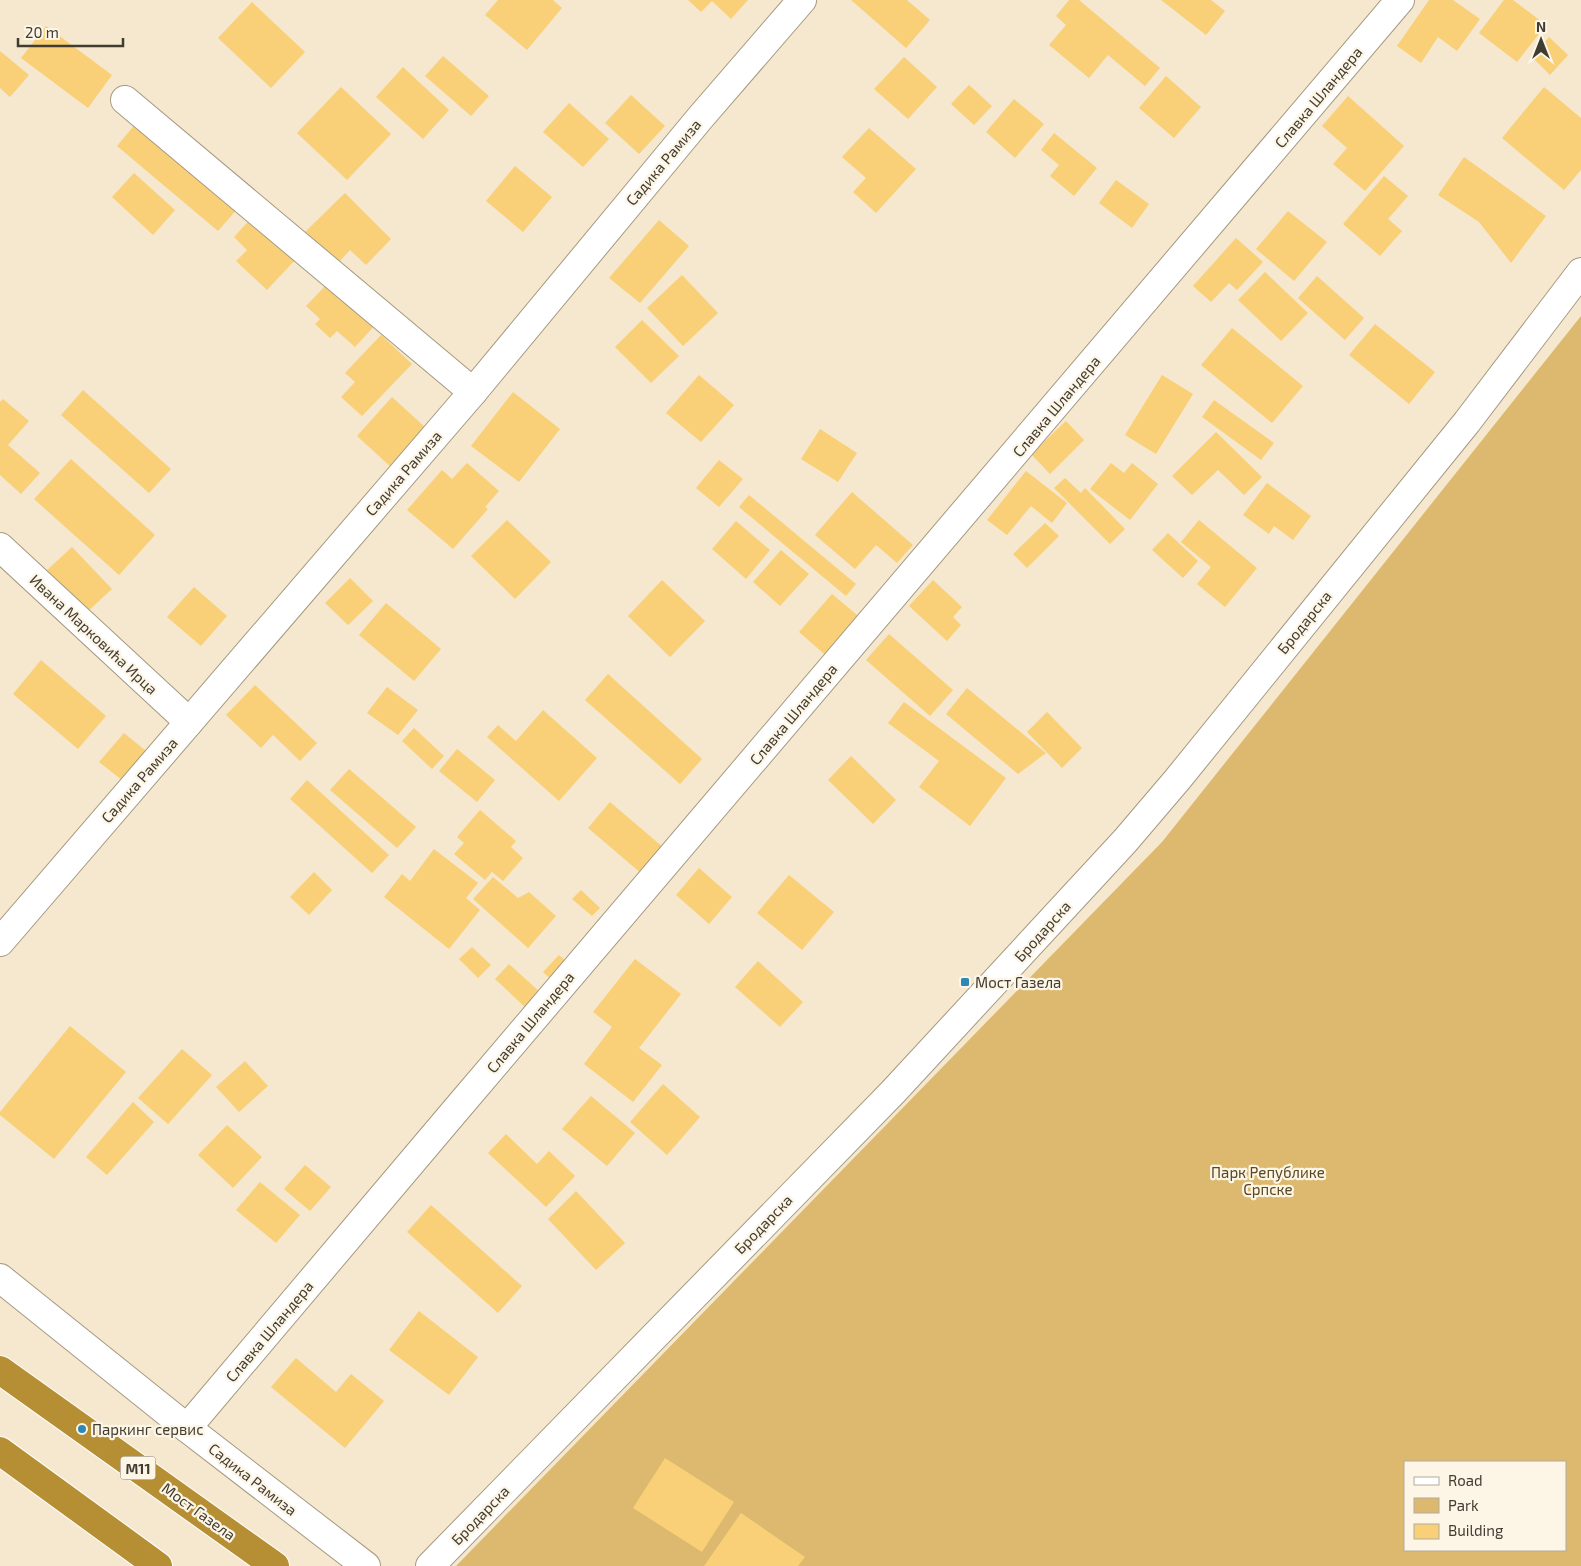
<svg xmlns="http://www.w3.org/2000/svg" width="1581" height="1566" viewBox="0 0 1581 1566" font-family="'Exo 2',sans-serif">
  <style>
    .green { fill: #dcb96e; fill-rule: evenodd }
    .building { fill: #f9d077 }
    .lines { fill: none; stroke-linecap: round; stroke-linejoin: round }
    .minor-casing { stroke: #a59a81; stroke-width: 30 }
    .highway-casing { stroke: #fff; stroke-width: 30 }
    .minor { stroke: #fff; stroke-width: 28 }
    .highway { stroke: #b68f34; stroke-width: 28 }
    .poi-dot { fill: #2e88b6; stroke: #fdf6e6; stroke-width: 2 }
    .labels { text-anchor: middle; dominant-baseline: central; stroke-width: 4.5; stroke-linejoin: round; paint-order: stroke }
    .shield { fill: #fdf6e6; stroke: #797468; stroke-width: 1 }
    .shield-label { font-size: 14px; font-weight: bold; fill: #413c32 }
    .street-label { font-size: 15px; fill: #413c32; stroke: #fdf6e6 }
    .poi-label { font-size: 15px; fill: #413c32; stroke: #fdf6e6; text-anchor: start }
    .park-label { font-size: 15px; fill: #584721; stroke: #fdf6e6 }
  </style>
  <rect width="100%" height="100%" fill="#f5e8ce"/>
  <!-- green -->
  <path class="green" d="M1581,316V1566H456L1162,842ZM1405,1462H1565V1550H1405Z"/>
  <!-- building -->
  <g class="building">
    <polygon points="498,0 553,0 562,8 527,50 485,15"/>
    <polygon points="688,0 748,0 731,19 712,1 701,12"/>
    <polygon points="851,0 907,0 930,20 906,48"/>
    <polygon points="1069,0 1079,0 1160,68 1145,86 1108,55 1089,78 1049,45 1066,25 1056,16"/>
    <polygon points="1161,0 1211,0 1225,11 1206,35"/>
    <polygon points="1429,0 1453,0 1480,19 1457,51 1438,37 1421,63 1397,46"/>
    <polygon points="1504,0 1513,0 1546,25 1517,62 1479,33"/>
    <polygon points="252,2 305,52 271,88 218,38"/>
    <polygon points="46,26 112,75 88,108 21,58"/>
    <polygon points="1549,37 1568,55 1550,75 1532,57"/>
    <polygon points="0,51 29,75 10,97 0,88"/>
    <polygon points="443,56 489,96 471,116 425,76"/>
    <polygon points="904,57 937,87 908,119 874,89"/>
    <polygon points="403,67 449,110 423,139 376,97"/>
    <polygon points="1166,76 1201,107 1174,138 1139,108"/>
    <polygon points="969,85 992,106 974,125 951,104"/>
    <polygon points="341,87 391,134 347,180 297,133"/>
    <polygon points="1544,87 1581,118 1581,170 1564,190 1502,138"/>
    <polygon points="631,95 665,126 639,154 605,123"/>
    <polygon points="1348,96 1404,146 1365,191 1333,164 1347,148 1322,126"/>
    <polygon points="1014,99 1044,124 1015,158 986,132"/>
    <polygon points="569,103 609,139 583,167 543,132"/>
    <polygon points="137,122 238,208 218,231 117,146"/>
    <polygon points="869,128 916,169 876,213 853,192 866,178 842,157"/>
    <polygon points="1054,133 1097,168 1074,196 1050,176 1059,165 1041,150"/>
    <polygon points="1464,157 1546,216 1511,263 1479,222 1438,195"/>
    <polygon points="515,166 552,197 523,232 486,201"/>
    <polygon points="134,173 175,210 153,235 112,197"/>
    <polygon points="1384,176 1408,196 1388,219 1402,231 1380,256 1343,224"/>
    <polygon points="1116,180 1149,204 1132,228 1099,203"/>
    <polygon points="345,193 391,239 366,265 350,250 336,265 304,233"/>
    <polygon points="1288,211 1327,242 1294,281 1256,249"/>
    <polygon points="254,215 298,257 267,290 236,261 247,250 234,237"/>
    <polygon points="659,220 689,246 640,303 609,278"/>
    <polygon points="1236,238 1263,262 1237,290 1229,283 1211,302 1193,286"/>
    <polygon points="1265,272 1308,313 1281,341 1238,300"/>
    <polygon points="682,275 718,313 683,346 647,308"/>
    <polygon points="1317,276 1364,318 1345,340 1298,298"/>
    <polygon points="332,279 378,322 355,347 337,331 330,338 315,324 320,319 306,306"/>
    <polygon points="642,320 679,356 651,383 615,347"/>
    <polygon points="1375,324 1435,372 1409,404 1349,355"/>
    <polygon points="1232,328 1303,386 1272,423 1201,365"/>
    <polygon points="381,335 412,364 362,416 341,397 355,382 345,373"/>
    <polygon points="699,375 734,405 701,442 666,413"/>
    <polygon points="1162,375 1193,394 1156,454 1125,435"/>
    <polygon points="83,390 171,469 149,493 61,415"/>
    <polygon points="513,392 560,429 519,482 471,446"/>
    <polygon points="392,397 426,428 391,467 357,436"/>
    <polygon points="3,399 29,421 8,445 40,473 21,494 0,475 0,402"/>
    <polygon points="1214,400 1274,443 1261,460 1202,417"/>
    <polygon points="1066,421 1084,440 1050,474 1031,454"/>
    <polygon points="820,429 857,453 838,482 801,459"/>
    <polygon points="1216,432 1262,477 1244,495 1218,470 1192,495 1172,476"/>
    <polygon points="71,459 155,535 119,575 34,499"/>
    <polygon points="719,460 743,479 719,507 696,488"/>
    <polygon points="467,463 499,491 485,507 488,509 453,549 407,510 442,470 452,479"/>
    <polygon points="1111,463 1124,473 1132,463 1158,484 1130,520 1090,489"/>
    <polygon points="1026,471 1067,503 1052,523 1031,506 1007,535 987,520"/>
    <polygon points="1065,478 1081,493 1085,488 1125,529 1110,544 1054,488"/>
    <polygon points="1267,483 1311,516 1293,540 1274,526 1269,534 1243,515"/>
    <polygon points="852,492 913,545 897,563 876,545 855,569 815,535"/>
    <polygon points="749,495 856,584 846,596 739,507"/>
    <polygon points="507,520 551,562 515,599 471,556"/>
    <polygon points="1199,520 1257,568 1225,607 1197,584 1211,567 1181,542"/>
    <polygon points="736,521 770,550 746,579 712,549"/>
    <polygon points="1045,523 1059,536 1027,568 1013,554"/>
    <polygon points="1168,533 1198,561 1183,578 1152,550"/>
    <polygon points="72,547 112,589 86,613 46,571"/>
    <polygon points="781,550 809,574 780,606 753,582"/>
    <polygon points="350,578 373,601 348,625 325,603"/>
    <polygon points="662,580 705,621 670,657 628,616"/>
    <polygon points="933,580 962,607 953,617 961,625 947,641 909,606"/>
    <polygon points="194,587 227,616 201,646 167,617"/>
    <polygon points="832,594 863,620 830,659 799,632"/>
    <polygon points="386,603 441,649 414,681 359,635"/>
    <polygon points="889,634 953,690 930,716 866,660"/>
    <polygon points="41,660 106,716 78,749 13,694"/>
    <polygon points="608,674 702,759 680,784 585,700"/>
    <polygon points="255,685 317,743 300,761 273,735 261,748 226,715"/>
    <polygon points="387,687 418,710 398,735 367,713"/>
    <polygon points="967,688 1046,753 1018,774 946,714"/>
    <polygon points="904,702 1006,778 970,826 919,787 939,761 888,723"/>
    <polygon points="543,710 597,758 559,801 487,737 498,725 516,741"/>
    <polygon points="1047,712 1082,748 1062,768 1027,732"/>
    <polygon points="414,728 444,756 432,769 402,741"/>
    <polygon points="124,733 146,751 122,780 99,762"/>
    <polygon points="457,749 495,780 477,802 439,771"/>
    <polygon points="851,756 896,800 873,824 828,780"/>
    <polygon points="349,769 416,827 397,848 330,790"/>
    <polygon points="307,780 389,855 372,873 290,799"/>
    <polygon points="610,802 664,848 642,874 588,828"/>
    <polygon points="480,810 516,841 511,847 523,858 503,881 492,872 485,880 454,854 464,843 457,837"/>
    <polygon points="434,849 478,883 466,898 480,910 449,949 384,897 402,874 410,881"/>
    <polygon points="699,868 732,897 709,924 676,895"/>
    <polygon points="314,872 332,890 309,915 290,897"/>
    <polygon points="789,875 834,912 802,950 757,913"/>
    <polygon points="493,877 518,898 529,892 556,916 528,948 473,899"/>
    <polygon points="581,890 600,908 592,916 572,899"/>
    <polygon points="472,947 491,965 478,978 459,959"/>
    <polygon points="559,955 570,965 555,983 543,972"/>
    <polygon points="635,959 681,994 639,1048 662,1065 633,1102 584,1064 612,1027 593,1012"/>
    <polygon points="758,961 803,1002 780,1027 735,987"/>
    <polygon points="509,964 541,993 527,1009 495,979"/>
    <polygon points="70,1026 126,1072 54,1159 0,1115 0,1112"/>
    <polygon points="182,1049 212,1075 168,1124 138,1098"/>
    <polygon points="245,1061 268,1086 239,1112 216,1087"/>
    <polygon points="663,1084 700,1117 667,1155 630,1122"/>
    <polygon points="591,1096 635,1133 607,1166 562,1129"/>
    <polygon points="133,1102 154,1122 107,1175 86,1157"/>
    <polygon points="227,1125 262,1157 233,1188 198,1155"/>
    <polygon points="506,1134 537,1164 549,1151 575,1176 546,1207 488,1153"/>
    <polygon points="305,1165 331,1187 310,1211 284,1189"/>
    <polygon points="260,1182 300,1215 276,1243 236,1210"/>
    <polygon points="576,1191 625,1243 596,1270 548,1219"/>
    <polygon points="431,1205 522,1286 498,1313 407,1232"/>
    <polygon points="419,1311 478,1357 449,1395 389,1350"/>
    <polygon points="296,1358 336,1392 351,1374 384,1401 345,1448 271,1387"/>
    <polygon points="665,1458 734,1502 702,1552 633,1508"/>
    <polygon points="741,1513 805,1557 798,1566 704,1566"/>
  </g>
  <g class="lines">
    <!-- minor casing -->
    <g class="minor-casing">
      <g id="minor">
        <polyline points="125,100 473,392"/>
        <polyline points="0,547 189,722"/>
        <polyline points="0,942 473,392 700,118 802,0"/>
        <polyline points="0,1278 187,1428 366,1566"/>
        <polyline points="187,1428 455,1111 1400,0"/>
        <polyline points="430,1566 893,1092 1125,841 1177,780 1467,422 1581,272"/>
      </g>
    </g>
    <!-- highway casing -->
    <g class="highway-casing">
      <g id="highway">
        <polyline points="0,1370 275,1566"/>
        <polyline points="0,1451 158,1566"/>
      </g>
    </g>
    <!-- minor -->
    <use href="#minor" class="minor"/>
    <!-- highway -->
    <use href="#highway" class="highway"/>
  </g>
  <!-- markers -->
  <g class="poi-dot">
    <rect x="960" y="977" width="10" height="10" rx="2.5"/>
    <circle cx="82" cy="1429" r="5"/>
  </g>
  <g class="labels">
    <!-- shield labels -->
    <rect class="shield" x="120.5" y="1456.5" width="35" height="23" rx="4"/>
    <g class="shield-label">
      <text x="138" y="1468">M11</text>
    </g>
    <!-- street labels -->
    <g class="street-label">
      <text transform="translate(1318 97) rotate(-50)">Славка Шландера</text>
      <text transform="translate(663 162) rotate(-50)">Садика Рамиза</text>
      <text transform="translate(1056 406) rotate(-50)">Славка Шландера</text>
      <text transform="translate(403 473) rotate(-49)">Садика Рамиза</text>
      <text transform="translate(1304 622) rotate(-51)">Бродарска</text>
      <text transform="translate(94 634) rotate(43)">Ивана Марковића Ирца</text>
      <text transform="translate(793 714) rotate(-50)">Славка Шландера</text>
      <text transform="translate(139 780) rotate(-49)">Садика Рамиза</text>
      <text transform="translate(1042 931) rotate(-48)">Бродарска</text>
      <text transform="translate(530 1022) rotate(-50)">Славка Шландера</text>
      <text transform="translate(763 1224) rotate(-46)">Бродарска</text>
      <text transform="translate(269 1331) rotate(-50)">Славка Шландера</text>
      <text transform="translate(253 1479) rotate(38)">Садика Рамиза</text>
      <text transform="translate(199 1511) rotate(36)">Мост Газела</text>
      <text transform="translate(480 1515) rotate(-46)">Бродарска</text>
    </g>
    <!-- poi labels -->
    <g class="poi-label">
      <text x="975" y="982">Мост Газела</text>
      <text x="92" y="1429">Паркинг сервис</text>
    </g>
    <!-- park labels -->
    <g class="park-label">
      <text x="1268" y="1172">Парк Републике<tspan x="1268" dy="17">Српске</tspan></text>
    </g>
  </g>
  <!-- legend -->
  <rect x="1404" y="1461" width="162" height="90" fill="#fdf6e6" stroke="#b2ac9e"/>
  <rect x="1414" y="1477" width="25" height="8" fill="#ffffff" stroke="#b2ac9e"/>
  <text x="1448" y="1486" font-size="15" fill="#413c32">Road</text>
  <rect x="1414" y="1498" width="25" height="15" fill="#dcb96e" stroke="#b2ac9e"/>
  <text x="1448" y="1511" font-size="15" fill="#413c32">Park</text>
  <rect x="1414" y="1524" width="25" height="15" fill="#f9d077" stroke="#b2ac9e"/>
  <text x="1448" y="1536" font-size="15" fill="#413c32">Building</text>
  <!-- north arrow -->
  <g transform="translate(1541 40)" stroke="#fdf6e6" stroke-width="4" paint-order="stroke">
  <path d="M0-4L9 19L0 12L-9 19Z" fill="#413c32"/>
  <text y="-8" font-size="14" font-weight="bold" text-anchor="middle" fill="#413c32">N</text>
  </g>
  <!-- scale -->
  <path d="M18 38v8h105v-8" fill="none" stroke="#413c32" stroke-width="2.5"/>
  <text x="25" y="38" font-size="15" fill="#413c32" stroke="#fdf6e6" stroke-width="4" paint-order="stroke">20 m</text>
</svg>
